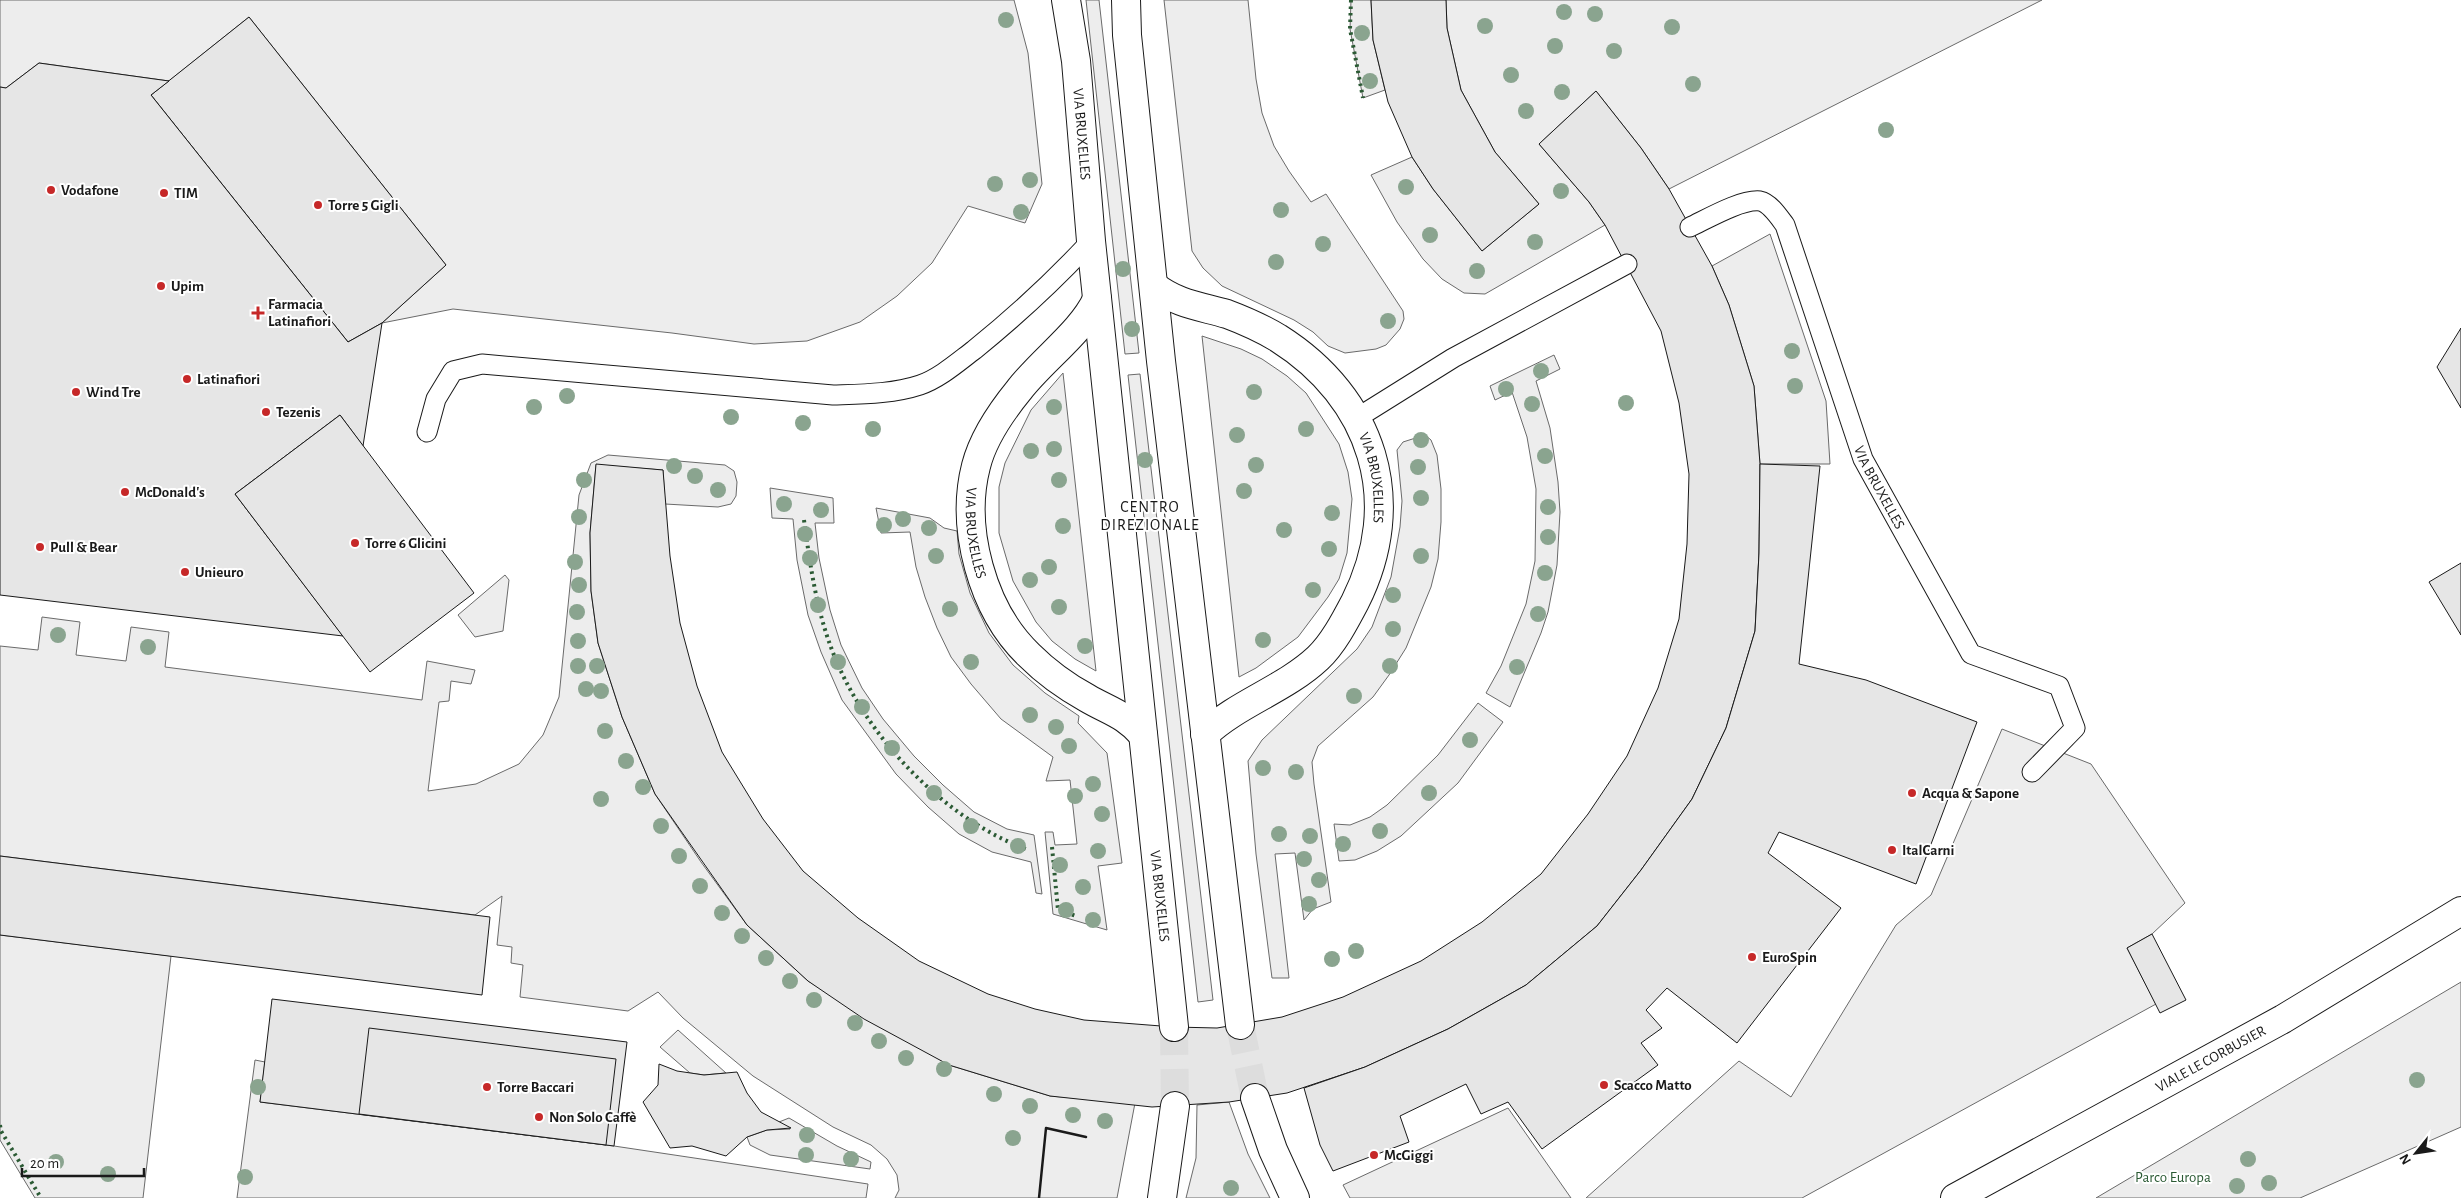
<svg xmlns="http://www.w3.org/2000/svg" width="2461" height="1198" viewBox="0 0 2461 1198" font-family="'Alegreya Sans',sans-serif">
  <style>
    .built { fill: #ededed; stroke: #6a6a6a }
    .building { fill: #e6e6e6; stroke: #1a1a1a }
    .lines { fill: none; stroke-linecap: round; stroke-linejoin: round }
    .tertiary-tunnel { stroke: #ddd; stroke-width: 28; stroke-dasharray: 28 14; stroke-linecap: butt }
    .service-casing { stroke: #1a1a1a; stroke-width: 21 }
    .minor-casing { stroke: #1a1a1a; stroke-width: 30 }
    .tertiary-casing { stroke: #1a1a1a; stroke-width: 30 }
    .service { stroke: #fff; stroke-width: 19 }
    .minor { stroke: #fff; stroke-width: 28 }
    .tertiary { stroke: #fff; stroke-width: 28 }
    .hedge { stroke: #2b5a34; stroke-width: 4; stroke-dasharray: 2.5 4; stroke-linecap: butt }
    .wall { stroke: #1a1a1a; stroke-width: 2.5 }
    .tree { fill: #8aa48f }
    .poi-dot { fill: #c62828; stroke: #fff; stroke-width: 2 }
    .labels { text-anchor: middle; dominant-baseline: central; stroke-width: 4; stroke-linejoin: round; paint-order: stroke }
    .street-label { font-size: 15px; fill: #1a1a1a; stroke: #fff }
    .poi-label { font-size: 15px; font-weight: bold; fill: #1a1a1a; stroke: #fff; text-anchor: start }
    .park-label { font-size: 15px; fill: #2b5a34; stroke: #fff }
    .neighbourhood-label { font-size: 16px; letter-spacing: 1px; fill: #1a1a1a; stroke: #fff }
  </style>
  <rect width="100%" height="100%" fill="#fff"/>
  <!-- built -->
  <g class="built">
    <polygon points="0,0 1014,0 1028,53 1042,184 1025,223 968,206 932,263 897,296 860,322 807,341 754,344 672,333 453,309 382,323 446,265 249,17 169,81 39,63 6,88 0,87"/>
    <polygon points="1086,0 1099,0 1139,353 1125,354"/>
    <polygon points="1164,0 1248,0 1256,79 1262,113 1274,146 1289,171 1311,202 1326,194 1403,311 1404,319 1400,329 1386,345 1376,349 1345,353 1328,346 1313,332 1294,320 1222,286 1203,268 1192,251"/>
    <polygon points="1351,0 1371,0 1373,40 1385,90 1363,98 1350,29"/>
    <polygon points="1446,0 2042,0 1669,189 1641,148 1596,91 1539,144 1589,202 1605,225 1485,294 1464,293 1442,279 1423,259 1397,222 1371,175 1412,157 1433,189 1482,251 1539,204 1495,152 1461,90 1447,28"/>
    <polygon points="1770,234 1826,401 1830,464 1760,464 1754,386 1729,305 1712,266"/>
    <polygon points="1202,336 1241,349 1262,359 1287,376 1306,393 1339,444 1348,472 1352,499 1347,553 1339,579 1328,597 1298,637 1256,668 1239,677"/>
    <polygon points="1554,355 1560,369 1536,381 1550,428 1558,482 1560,512 1557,565 1548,612 1541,633 1510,707 1486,693 1501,666 1526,604 1535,561 1536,489 1527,437 1512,392 1495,400 1490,386"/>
    <polygon points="1063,373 1096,671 1075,659 1052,641 1036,622 1013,581 999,533 999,487 1005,463 1031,410"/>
    <polygon points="1140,374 1213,1000 1198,1002 1128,375"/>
    <polygon points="1425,435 1431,440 1437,455 1441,489 1441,522 1438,559 1431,587 1406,648 1389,675 1373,697 1318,746 1312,762 1314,784 1331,902 1313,909 1304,920 1295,853 1275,854 1289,978 1272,978 1256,854 1248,761 1262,740 1357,649 1372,627 1391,577 1400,527 1402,501 1397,450 1403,442"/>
    <polygon points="608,455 725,465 734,471 737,482 736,496 731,504 718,507 665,504 663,470 596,465 590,533 591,591 598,643 622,717 655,794 701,862 747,925 808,981 949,1065 1050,1096 1135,1103 1117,1198 895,1198 899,1190 897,1175 887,1159 871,1145 833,1127 753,1076 683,1018 658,992 628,1011 520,997 523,965 511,963 512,947 497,945 502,896 475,915 0,856 0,646 38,650 42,617 80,622 76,655 126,661 131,627 169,632 165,667 422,700 427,661 475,670 471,684 451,681 449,701 439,702 428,791 476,784 519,764 543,735 559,697 579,495 591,463"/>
    <polygon points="770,488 833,498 834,523 815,523 819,558 830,610 841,645 862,688 883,719 914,756 943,785 974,812 1007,829 1034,835 1042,894 1036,893 1031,862 992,852 959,834 928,807 896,774 842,700 821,652 808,615 797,560 793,519 772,518"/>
    <polygon points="876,508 930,518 944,528 957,531 959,554 970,593 989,633 1013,665 1045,693 1079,716 1078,723 1107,753 1122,863 1098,866 1107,930 1053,914 1045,832 1053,832 1055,845 1077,844 1070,780 1046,781 1053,757 1001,719 971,684 951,657 937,628 925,597 916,567 910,532 881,533"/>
    <polygon points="505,575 509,580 503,631 475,637 458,615"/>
    <polygon points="1478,703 1503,722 1458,783 1401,836 1377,851 1355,860 1339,861 1334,824 1350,825 1370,817 1387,805 1438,755"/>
    <polygon points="2002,729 2091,764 2185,903 2152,934 2127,948 2156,1004 1802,1198 1586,1198 1739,1061 1791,1097 1896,925 1931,895"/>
    <polygon points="0,935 171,956 143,1198 35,1198 0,1140"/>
    <polygon points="2461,982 2461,1127 2300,1198 2096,1198"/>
    <polygon points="678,1030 726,1073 704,1075 690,1073 660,1047"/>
    <polygon points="255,1060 265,1062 260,1102 614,1146 868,1184 866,1198 237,1198"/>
    <polygon points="1229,1102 1248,1154 1270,1198 1186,1198 1196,1158 1197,1105"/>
    <polygon points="1508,1108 1571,1198 1350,1198 1343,1185"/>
    <polygon points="789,1118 837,1146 871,1162 870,1169 770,1155 750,1145 747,1137 767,1130 790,1129 779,1122"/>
  </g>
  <!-- building -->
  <g class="building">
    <polygon points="1371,0 1446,0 1447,28 1461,90 1495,152 1539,204 1482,251 1433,189 1412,157 1388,102 1373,40"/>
    <polygon points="249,17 446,265 382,323 348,342 151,95"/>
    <polygon points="39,63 169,81 151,95 348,342 382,323 363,446 340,415 235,494 343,636 0,595 0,87 6,88"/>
    <polygon points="1596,91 1641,148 1669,189 1712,266 1729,305 1754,386 1760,464 1759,553 1755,631 1726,728 1692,799 1641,870 1597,926 1526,985 1448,1029 1365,1067 1287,1093 1229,1102 1152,1107 1050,1096 949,1065 864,1019 808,981 747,925 655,794 622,717 598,643 591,591 590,533 596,464 663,470 670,556 680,623 697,686 722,752 763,819 803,871 858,918 919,961 988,994 1035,1009 1084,1020 1174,1027 1217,1028 1282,1017 1343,997 1421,961 1482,922 1541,874 1588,814 1627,756 1658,688 1679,619 1687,544 1689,474 1679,403 1661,331 1605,225 1589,202 1539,144"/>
    <polygon points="2461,328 2461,408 2437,367"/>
    <polygon points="340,415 474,593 370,672 235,494"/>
    <polygon points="1760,464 1820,466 1799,664 1866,680 1977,722 1916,884 1779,832 1768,853 1841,908 1737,1043 1667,988 1646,1010 1662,1028 1641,1043 1658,1065 1542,1149 1508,1102 1481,1114 1466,1084 1400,1116 1409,1142 1333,1171 1320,1145 1304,1088 1365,1067 1448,1029 1526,985 1597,926 1641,870 1692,799 1726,728 1755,631 1759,553"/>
    <polygon points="2461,563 2461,635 2429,582"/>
    <polygon points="0,856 490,917 482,995 0,935"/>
    <polygon points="2152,934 2186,1000 2160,1013 2127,948"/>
    <polygon points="272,999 627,1042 614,1146 260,1102"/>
    <polygon points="369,1028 616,1059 606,1145 359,1114"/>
    <polygon points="659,1064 677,1071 704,1075 737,1072 747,1093 761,1112 791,1128 767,1130 747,1137 726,1156 692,1146 670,1148 643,1102 658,1085"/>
  </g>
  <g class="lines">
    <!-- tertiary-tunnel -->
    <g class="tertiary-tunnel">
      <polyline points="1240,1025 1255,1098"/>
      <polyline points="1174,1027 1175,1106"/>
    </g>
    <!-- service casing -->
    <g class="service-casing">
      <g id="service">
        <path id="s1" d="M1690,227C1707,219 1741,199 1760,201C1770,203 1779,217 1785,225L1863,459L1971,654L2059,686L2075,728L2032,772"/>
        <polyline points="1357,418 1453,358 1627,264"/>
        <path d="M427,432L436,399L453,371L482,364L833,395C862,394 893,394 920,385C940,378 958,362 974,350C1016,316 1055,280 1091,241"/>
      </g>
    </g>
    <!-- minor casing -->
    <g class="minor-casing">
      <g id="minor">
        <path id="s2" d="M1154,286C1177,304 1199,306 1227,314C1243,320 1263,329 1278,338C1373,398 1406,501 1355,602C1345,621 1333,644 1318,658C1285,689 1238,703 1205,734"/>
        <path id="s3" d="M1097,299C1082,332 1042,360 1019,390C1001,412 983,438 976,466C960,528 982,610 1029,655C1045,671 1067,687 1087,698C1109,711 1125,714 1143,735"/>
      </g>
    </g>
    <!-- tertiary casing -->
    <g class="tertiary-casing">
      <g id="tertiary">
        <path id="s4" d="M1066,0L1076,61L1091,241L1174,1027"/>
        <polyline points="1126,0 1127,35 1161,361 1240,1025"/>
        <polyline points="1255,1098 1273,1150 1295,1198"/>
        <polyline points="1162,1198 1175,1106"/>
        <path id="s5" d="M1955,1198L2283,1019L2461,911"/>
      </g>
    </g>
    <!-- service -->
    <use href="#service" class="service"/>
    <!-- minor -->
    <use href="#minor" class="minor"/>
    <!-- tertiary -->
    <use href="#tertiary" class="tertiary"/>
    <!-- hedge -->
    <g class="hedge">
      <polyline points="1351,0 1350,29 1363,98"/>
      <path d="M804,520C810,564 816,608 832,650C863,733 942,818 1026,849"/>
      <polyline points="1052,847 1058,910 1076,916"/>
      <polyline points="0,1125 1,1131 41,1198"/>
    </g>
    <!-- wall -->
    <polyline class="wall" points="1039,1198 1046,1128 1086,1137"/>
  </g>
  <!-- trees -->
  <g class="tree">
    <circle cx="1564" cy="12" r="8"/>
    <circle cx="1595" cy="14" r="8"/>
    <circle cx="1006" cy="20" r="8"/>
    <circle cx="1485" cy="26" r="8"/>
    <circle cx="1672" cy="27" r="8"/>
    <circle cx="1362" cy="33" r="8"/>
    <circle cx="1555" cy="46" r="8"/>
    <circle cx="1614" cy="51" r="8"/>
    <circle cx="1511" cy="75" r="8"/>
    <circle cx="1370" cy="81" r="8"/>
    <circle cx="1693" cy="84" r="8"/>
    <circle cx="1562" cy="92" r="8"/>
    <circle cx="1526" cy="111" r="8"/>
    <circle cx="1886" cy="130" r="8"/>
    <circle cx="1030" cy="180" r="8"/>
    <circle cx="995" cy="184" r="8"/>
    <circle cx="1406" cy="187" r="8"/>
    <circle cx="1561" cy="191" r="8"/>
    <circle cx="1281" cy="210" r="8"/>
    <circle cx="1021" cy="212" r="8"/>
    <circle cx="1430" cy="235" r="8"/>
    <circle cx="1535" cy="242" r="8"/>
    <circle cx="1323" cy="244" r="8"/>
    <circle cx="1276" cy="262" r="8"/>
    <circle cx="1123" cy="269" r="8"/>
    <circle cx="1477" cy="271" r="8"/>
    <circle cx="1388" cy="321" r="8"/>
    <circle cx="1132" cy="329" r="8"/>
    <circle cx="1792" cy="351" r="8"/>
    <circle cx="1541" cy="371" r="8"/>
    <circle cx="1795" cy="386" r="8"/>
    <circle cx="1506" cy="389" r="8"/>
    <circle cx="1254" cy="392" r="8"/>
    <circle cx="567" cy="396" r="8"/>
    <circle cx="1626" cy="403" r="8"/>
    <circle cx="1532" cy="404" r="8"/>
    <circle cx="534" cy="407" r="8"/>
    <circle cx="1054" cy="407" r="8"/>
    <circle cx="731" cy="417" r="8"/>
    <circle cx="803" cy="423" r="8"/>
    <circle cx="873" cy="429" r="8"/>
    <circle cx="1306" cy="429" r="8"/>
    <circle cx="1237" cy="435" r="8"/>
    <circle cx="1421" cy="440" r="8"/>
    <circle cx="1054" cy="449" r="8"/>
    <circle cx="1031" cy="451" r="8"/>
    <circle cx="1545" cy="456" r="8"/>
    <circle cx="1145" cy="460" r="8"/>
    <circle cx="1256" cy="465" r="8"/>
    <circle cx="674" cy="466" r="8"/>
    <circle cx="1418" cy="467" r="8"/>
    <circle cx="695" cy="476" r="8"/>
    <circle cx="584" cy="480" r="8"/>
    <circle cx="1059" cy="480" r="8"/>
    <circle cx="718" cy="490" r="8"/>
    <circle cx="1244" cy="491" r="8"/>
    <circle cx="1421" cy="498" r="8"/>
    <circle cx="784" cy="504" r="8"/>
    <circle cx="1548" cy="507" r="8"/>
    <circle cx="821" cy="510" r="8"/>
    <circle cx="1332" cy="513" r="8"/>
    <circle cx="579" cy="517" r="8"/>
    <circle cx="903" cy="519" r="8"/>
    <circle cx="884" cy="525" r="8"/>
    <circle cx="1063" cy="526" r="8"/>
    <circle cx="929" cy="528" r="8"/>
    <circle cx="1284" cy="530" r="8"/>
    <circle cx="805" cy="534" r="8"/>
    <circle cx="1548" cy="537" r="8"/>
    <circle cx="1329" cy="549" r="8"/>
    <circle cx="936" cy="556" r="8"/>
    <circle cx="1421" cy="556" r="8"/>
    <circle cx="810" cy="558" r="8"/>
    <circle cx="575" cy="562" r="8"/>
    <circle cx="1049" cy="567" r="8"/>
    <circle cx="1545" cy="573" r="8"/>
    <circle cx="1030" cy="580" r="8"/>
    <circle cx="579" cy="585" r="8"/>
    <circle cx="1313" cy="590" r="8"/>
    <circle cx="1393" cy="595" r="8"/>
    <circle cx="818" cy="605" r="8"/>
    <circle cx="1059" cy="607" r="8"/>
    <circle cx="950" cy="609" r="8"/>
    <circle cx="577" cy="612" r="8"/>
    <circle cx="1538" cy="614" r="8"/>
    <circle cx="1393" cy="629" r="8"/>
    <circle cx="58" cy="635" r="8"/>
    <circle cx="1263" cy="640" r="8"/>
    <circle cx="578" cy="641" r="8"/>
    <circle cx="1085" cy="646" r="8"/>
    <circle cx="148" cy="647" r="8"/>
    <circle cx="838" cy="662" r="8"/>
    <circle cx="971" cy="662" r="8"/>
    <circle cx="578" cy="666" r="8"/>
    <circle cx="597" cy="666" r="8"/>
    <circle cx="1390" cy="666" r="8"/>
    <circle cx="1517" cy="667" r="8"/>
    <circle cx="586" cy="689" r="8"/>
    <circle cx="601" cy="691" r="8"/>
    <circle cx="1354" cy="696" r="8"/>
    <circle cx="862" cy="707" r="8"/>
    <circle cx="1030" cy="715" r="8"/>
    <circle cx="1056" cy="727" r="8"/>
    <circle cx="605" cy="731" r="8"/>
    <circle cx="1470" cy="740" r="8"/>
    <circle cx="1069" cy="746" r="8"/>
    <circle cx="892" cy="748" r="8"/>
    <circle cx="626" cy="761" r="8"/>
    <circle cx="1263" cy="768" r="8"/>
    <circle cx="1296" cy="772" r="8"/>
    <circle cx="1093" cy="784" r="8"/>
    <circle cx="643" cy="787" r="8"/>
    <circle cx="934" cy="793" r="8"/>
    <circle cx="1429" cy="793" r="8"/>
    <circle cx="1075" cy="796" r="8"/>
    <circle cx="601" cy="799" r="8"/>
    <circle cx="1102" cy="814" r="8"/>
    <circle cx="661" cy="826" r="8"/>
    <circle cx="971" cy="826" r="8"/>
    <circle cx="1380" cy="831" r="8"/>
    <circle cx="1279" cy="834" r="8"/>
    <circle cx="1310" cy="836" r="8"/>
    <circle cx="1343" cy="844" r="8"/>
    <circle cx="1018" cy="846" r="8"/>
    <circle cx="1098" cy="851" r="8"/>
    <circle cx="679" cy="856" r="8"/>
    <circle cx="1304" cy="859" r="8"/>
    <circle cx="1060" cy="865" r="8"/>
    <circle cx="1319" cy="880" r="8"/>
    <circle cx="700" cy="886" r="8"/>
    <circle cx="1083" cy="887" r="8"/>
    <circle cx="1309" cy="904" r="8"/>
    <circle cx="1066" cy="910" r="8"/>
    <circle cx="722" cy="913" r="8"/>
    <circle cx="1093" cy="920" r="8"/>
    <circle cx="742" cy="936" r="8"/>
    <circle cx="1356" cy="951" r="8"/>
    <circle cx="766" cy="958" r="8"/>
    <circle cx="1332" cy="959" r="8"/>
    <circle cx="790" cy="981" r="8"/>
    <circle cx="814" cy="1000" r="8"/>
    <circle cx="855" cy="1023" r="8"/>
    <circle cx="879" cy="1041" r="8"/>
    <circle cx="906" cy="1058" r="8"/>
    <circle cx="944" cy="1069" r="8"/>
    <circle cx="2417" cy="1080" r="8"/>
    <circle cx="258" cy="1087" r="8"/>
    <circle cx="994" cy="1094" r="8"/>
    <circle cx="1030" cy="1106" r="8"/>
    <circle cx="1073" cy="1115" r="8"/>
    <circle cx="1105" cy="1121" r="8"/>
    <circle cx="807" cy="1135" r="8"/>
    <circle cx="1013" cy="1138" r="8"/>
    <circle cx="806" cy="1155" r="8"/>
    <circle cx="851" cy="1159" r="8"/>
    <circle cx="2248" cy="1159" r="8"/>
    <circle cx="56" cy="1162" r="8"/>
    <circle cx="108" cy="1174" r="8"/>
    <circle cx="245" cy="1177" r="8"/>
    <circle cx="2269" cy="1183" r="8"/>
    <circle cx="2237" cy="1186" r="8"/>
    <circle cx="1231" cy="1188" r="8"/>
  </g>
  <!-- markers -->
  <g class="poi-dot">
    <circle cx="51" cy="190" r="5"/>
    <circle cx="164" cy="193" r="5"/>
    <circle cx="318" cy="205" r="5"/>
    <circle cx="161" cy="286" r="5"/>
    <path d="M255.5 305.5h5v5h5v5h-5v5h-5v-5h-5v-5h5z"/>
    <circle cx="187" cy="379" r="5"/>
    <circle cx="76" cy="392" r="5"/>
    <circle cx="266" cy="412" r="5"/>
    <circle cx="125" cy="492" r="5"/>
    <circle cx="355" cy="543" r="5"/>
    <circle cx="40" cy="547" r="5"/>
    <circle cx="185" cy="572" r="5"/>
    <circle cx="1912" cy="793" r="5"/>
    <circle cx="1892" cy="850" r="5"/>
    <circle cx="1752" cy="957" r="5"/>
    <circle cx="1604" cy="1085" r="5"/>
    <circle cx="487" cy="1087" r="5"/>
    <circle cx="539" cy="1117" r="5"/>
    <circle cx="1374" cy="1155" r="5"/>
  </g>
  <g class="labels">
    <!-- street labels -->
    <g class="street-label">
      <text stroke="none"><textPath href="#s4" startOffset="135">VIA BRUXELLES</textPath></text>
      <text stroke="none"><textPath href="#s2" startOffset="311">VIA BRUXELLES</textPath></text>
      <text stroke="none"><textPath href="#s1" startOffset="390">VIA BRUXELLES</textPath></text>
      <text stroke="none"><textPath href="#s3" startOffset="276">VIA BRUXELLES</textPath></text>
      <text stroke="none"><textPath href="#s4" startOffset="901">VIA BRUXELLES</textPath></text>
      <text stroke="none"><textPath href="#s5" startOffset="291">VIALE LE CORBUSIER</textPath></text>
    </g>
    <!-- poi labels -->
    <g class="poi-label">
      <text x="61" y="190">Vodafone</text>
      <text x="174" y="193">TIM</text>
      <text x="328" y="205">Torre 5 Gigli</text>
      <text x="171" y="286">Upim</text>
      <text x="268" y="304">Farmacia<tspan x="268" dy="17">Latinafiori</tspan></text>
      <text x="197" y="379">Latinafiori</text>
      <text x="86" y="392">Wind Tre</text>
      <text x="276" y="412">Tezenis</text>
      <text x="135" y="492">McDonald's</text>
      <text x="365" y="543">Torre 6 Glicini</text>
      <text x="50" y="547">Pull &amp; Bear</text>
      <text x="195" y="572">Unieuro</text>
      <text x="1922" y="793">Acqua &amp; Sapone</text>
      <text x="1902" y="850">ItalCarni</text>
      <text x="1762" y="957">EuroSpin</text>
      <text x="1614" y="1085">Scacco Matto</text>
      <text x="497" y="1087">Torre Baccari</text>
      <text x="549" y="1117">Non Solo Caffè</text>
      <text x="1384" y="1155">McGiggi</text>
    </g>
    <!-- park labels -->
    <g class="park-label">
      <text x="2173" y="1177">Parco Europa</text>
    </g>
    <!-- neighbourhood labels -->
    <g class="neighbourhood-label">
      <text x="1150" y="507">CENTRO<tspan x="1150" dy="18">DIREZIONALE</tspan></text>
    </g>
  </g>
  <!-- north arrow -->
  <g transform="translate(2416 1153) rotate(240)" stroke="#ffffff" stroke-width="4" paint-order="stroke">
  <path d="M0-4L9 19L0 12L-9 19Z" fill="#1a1a1a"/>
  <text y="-8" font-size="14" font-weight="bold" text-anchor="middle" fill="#1a1a1a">N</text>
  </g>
  <!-- scale -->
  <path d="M22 1168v8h122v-8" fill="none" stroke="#1a1a1a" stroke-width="2.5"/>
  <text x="30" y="1168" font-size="15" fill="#1a1a1a" stroke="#ffffff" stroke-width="4" paint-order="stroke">20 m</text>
</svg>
